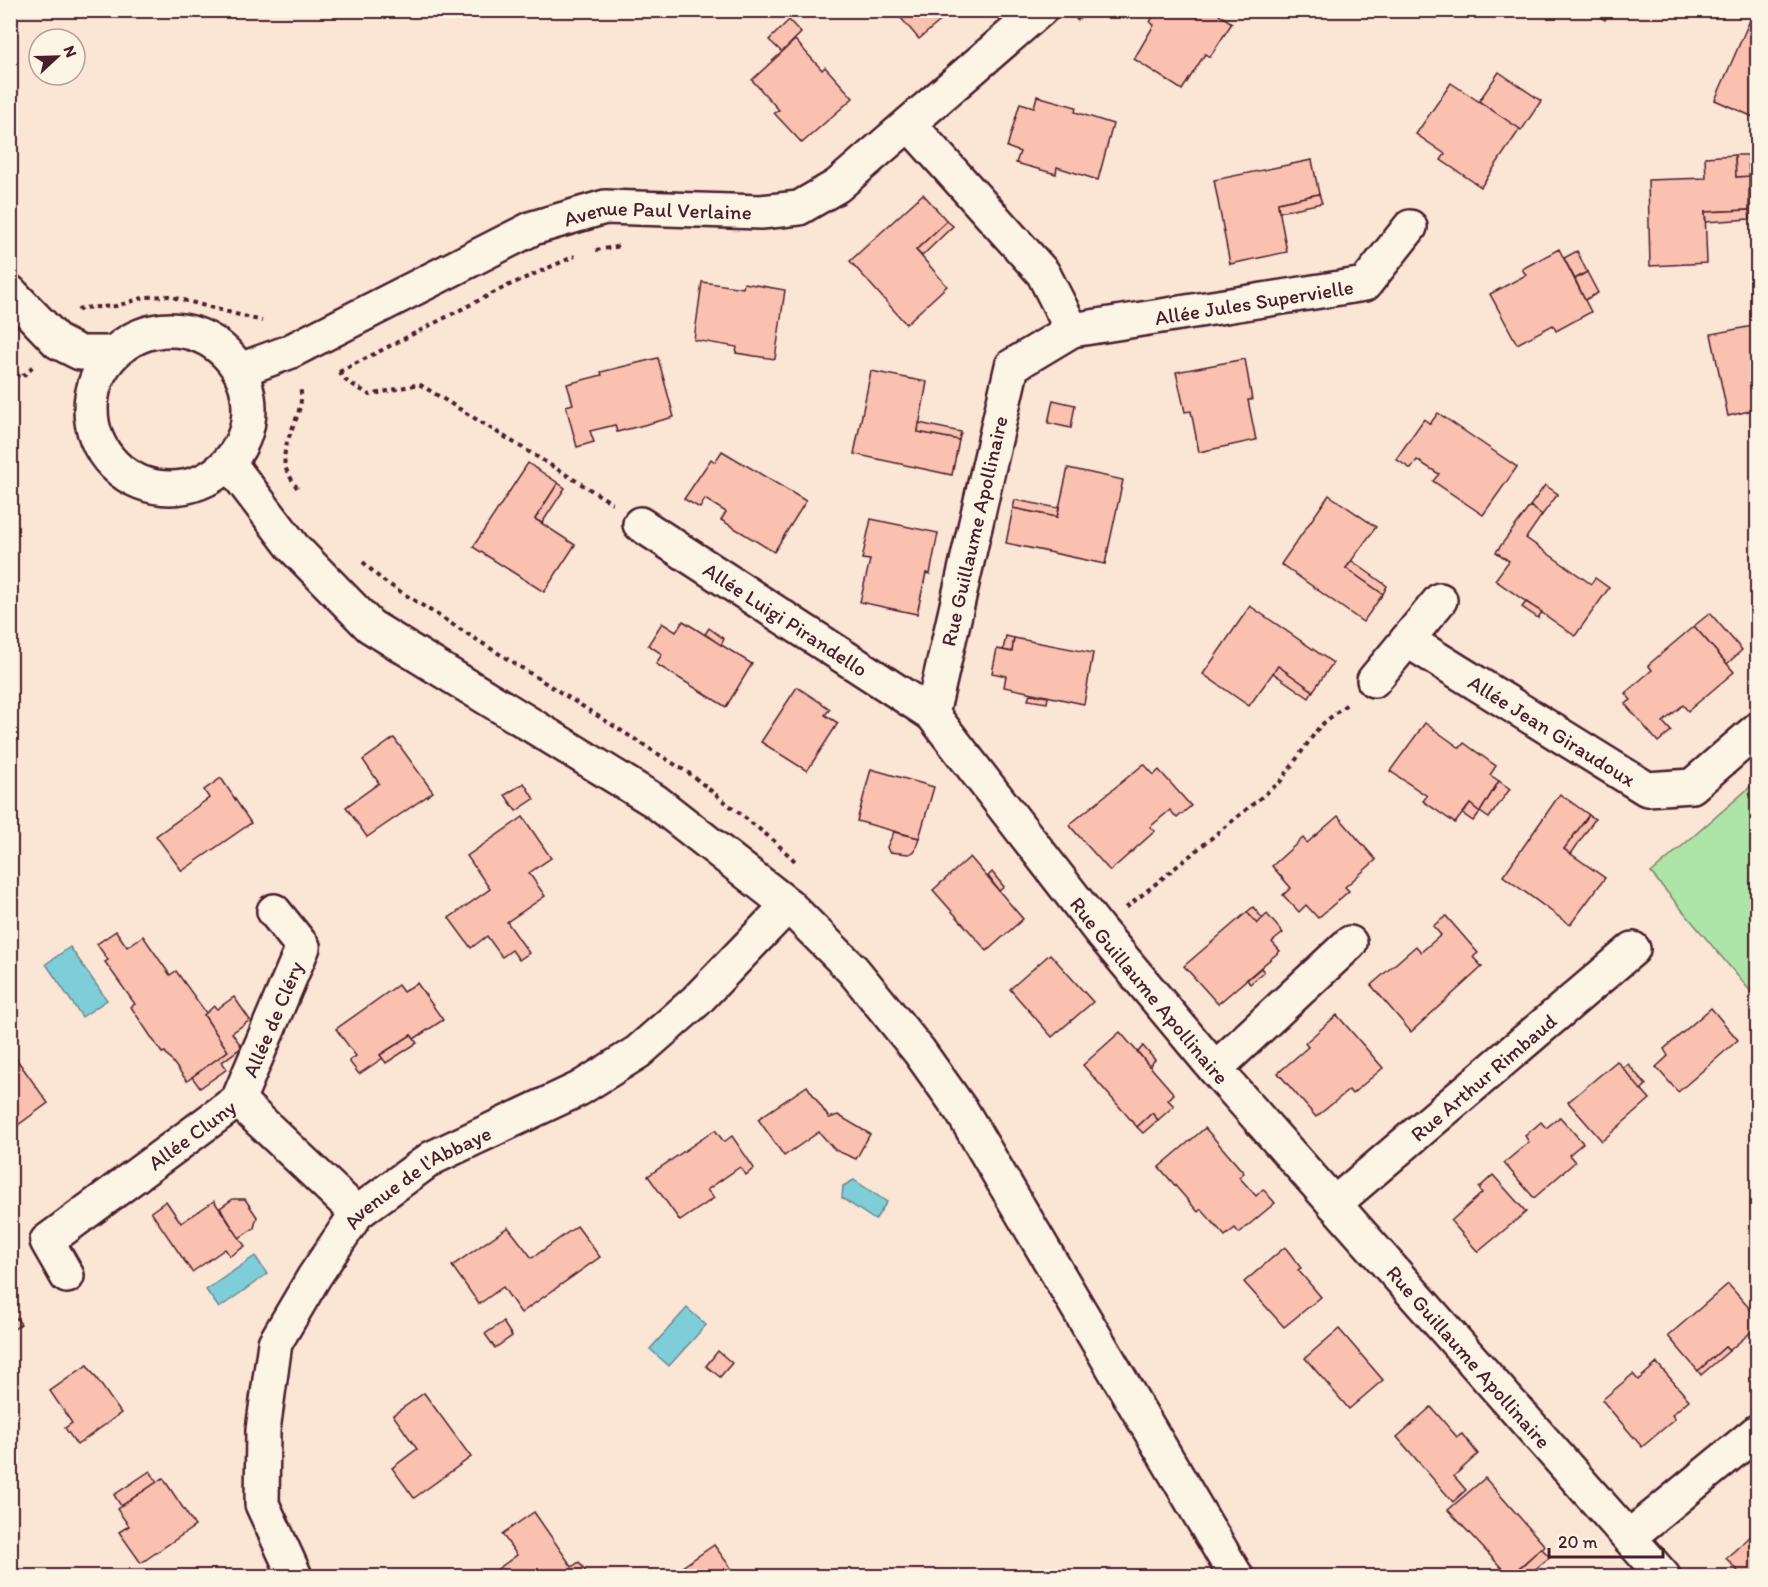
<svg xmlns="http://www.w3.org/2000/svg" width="1768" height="1587" viewBox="0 0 1768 1587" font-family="Itim,sans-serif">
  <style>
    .green { fill: #ade4a7; stroke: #7c8269; stroke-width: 1.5 }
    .water { fill: #7eced9; stroke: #698893; stroke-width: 1.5 }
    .building { fill: #fac1b0; stroke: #4a1f2b; stroke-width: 1.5 }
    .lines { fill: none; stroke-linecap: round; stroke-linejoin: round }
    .minor-casing { stroke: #4a1f2b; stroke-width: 38 }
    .path { stroke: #4a1f2b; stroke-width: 4; stroke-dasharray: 4.5 4.5; stroke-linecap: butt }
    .minor { stroke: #fcf5e5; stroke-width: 33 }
    .labels { text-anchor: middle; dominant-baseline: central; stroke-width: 6; stroke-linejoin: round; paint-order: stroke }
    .street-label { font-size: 21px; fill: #4a1f2b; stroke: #fcf5e5 }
  </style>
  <rect width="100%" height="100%" fill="#fbe5d5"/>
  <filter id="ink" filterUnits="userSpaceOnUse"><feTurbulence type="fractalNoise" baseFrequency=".0167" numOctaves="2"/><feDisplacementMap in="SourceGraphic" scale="12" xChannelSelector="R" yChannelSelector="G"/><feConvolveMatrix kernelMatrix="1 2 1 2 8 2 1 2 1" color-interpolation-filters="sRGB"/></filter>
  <g filter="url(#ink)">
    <!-- green -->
    <polygon class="green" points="1757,781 1757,999 1651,873"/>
    <!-- water -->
    <g class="water">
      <polygon points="70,947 107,1000 82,1017 46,964"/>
      <polygon points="854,1180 887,1202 875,1220 842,1198 843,1186"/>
      <polygon points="255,1256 267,1274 219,1308 206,1290"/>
      <polygon points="687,1308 706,1325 669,1366 650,1349"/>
    </g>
    <!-- building -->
    <g class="building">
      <polygon points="894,10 939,10 945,17 919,39"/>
      <polygon points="939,10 951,10 951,11 945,17"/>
      <polygon points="1157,10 1212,10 1232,23 1210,57 1205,54 1182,90 1134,59 1154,25 1150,22"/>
      <polygon points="1589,10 1611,10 1605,20"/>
      <polygon points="1751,18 1758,21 1758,119 1715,100"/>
      <polygon points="789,20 801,33 782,52 769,40"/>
      <polygon points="795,40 822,70 825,67 853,98 802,143 774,113 779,110 752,80"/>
      <polygon points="1499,72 1541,101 1521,131 1479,101"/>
      <polygon points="1451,83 1520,129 1481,187 1441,160 1445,154 1416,134"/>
      <polygon points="1037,96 1076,107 1075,112 1113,124 1098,180 1057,167 1056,174 1016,163 1020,152 1007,147 1020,103 1034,107"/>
      <polygon points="1735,155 1736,177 1749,176 1749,210 1705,212 1707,263 1650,266 1648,180 1706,178 1705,157"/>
      <polygon points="1735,155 1748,155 1749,176 1736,177"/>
      <polygon points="1312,160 1319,194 1278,203 1287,252 1230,264 1214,180"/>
      <polygon points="923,194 947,221 916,250 947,286 906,324 850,261"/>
      <polygon points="1319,194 1322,203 1279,212 1278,203"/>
      <polygon points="1749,210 1750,219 1706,222 1705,212"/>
      <polygon points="947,221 953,226 922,256 916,250"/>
      <polygon points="1559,249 1591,312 1556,331 1553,325 1517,344 1490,294 1526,275 1522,269"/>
      <polygon points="1577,251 1587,272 1575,279 1564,258"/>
      <polygon points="1587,272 1598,293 1585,300 1575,279"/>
      <polygon points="702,282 743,288 744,283 785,290 775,359 736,353 737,347 694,340"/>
      <polygon points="1758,325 1758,409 1728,416 1711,334"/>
      <polygon points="658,358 674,417 617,432 615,425 590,431 594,442 577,447 566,406 573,404 567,384 602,375 601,372"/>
      <polygon points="1245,359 1252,400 1248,400 1256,440 1199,452 1191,411 1185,412 1176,372"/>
      <polygon points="871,371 927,382 918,432 959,440 952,475 854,454"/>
      <polygon points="1053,400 1075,405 1071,428 1048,423"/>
      <polygon points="1438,413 1517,467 1483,515 1433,481 1439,474 1417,460 1411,469 1396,459 1424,419 1430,424"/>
      <polygon points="919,423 961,432 959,440 918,432"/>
      <polygon points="722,451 806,501 774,552 721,520 726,512 705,499 700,508 684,499 711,459 715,462"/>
      <polygon points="528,463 558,483 535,519 575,545 544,592 473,547"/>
      <polygon points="1068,468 1123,480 1105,564 1006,543 1013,508 1057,517"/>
      <polygon points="558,483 565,488 542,523 535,519"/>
      <polygon points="1545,485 1558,494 1542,515 1530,506"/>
      <polygon points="1329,495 1376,527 1346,568 1383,594 1363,622 1281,564"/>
      <polygon points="1015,500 1059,508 1057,517 1013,508"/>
      <polygon points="1530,506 1542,515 1526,538 1591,584 1595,578 1609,588 1575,636 1495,580 1509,561 1496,552"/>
      <polygon points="871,519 938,533 930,574 926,573 917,614 860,602 870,560 862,559"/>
      <polygon points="1352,561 1387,586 1383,594 1346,568"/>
      <polygon points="1526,602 1542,612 1538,618 1522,607"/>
      <polygon points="1250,606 1333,663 1313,691 1278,666 1249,706 1203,674"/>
      <polygon points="1710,613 1742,650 1727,664 1694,626"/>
      <polygon points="683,621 752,664 726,707 656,664 662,654 648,645 662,623 676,632"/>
      <polygon points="1694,626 1734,672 1688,711 1683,705 1663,722 1671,731 1658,742 1625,704 1631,700 1625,693 1652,670 1648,665"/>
      <polygon points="709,628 724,639 721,645 705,634"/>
      <polygon points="1006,636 1014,638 1012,652 1003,650"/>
      <polygon points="1014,638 1093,653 1084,704 1004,687 1006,676 992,673 997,649 1012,652"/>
      <polygon points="1278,666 1313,691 1309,698 1273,673"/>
      <polygon points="797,687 830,709 825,715 838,723 807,771 761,742"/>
      <polygon points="1030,694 1048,697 1047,703 1028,700"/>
      <polygon points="1425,723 1460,748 1464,743 1496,766 1490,775 1499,781 1480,812 1470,804 1455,823 1423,801 1427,796 1390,771"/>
      <polygon points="394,738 433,792 367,837 346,807 379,783 363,760"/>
      <polygon points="1144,764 1154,775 1159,770 1191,806 1177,818 1170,810 1150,827 1155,831 1110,871 1069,825"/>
      <polygon points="871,769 934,787 919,838 857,821"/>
      <polygon points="221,778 251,823 182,871 156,836 209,798 204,790"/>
      <polygon points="1499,781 1510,789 1489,818 1480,812"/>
      <polygon points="524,783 534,799 516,811 505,795"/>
      <polygon points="1560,794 1589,815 1564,849 1605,878 1570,925 1503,876"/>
      <polygon points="1470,804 1480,812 1473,821 1463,814"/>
      <polygon points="1589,815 1595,819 1571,854 1564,849"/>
      <polygon points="1338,816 1376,860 1345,887 1349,891 1318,918 1306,905 1299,912 1283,895 1291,888 1272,866 1303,838 1307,843"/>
      <polygon points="523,817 551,858 529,873 545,896 507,922 529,953 519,960 512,950 502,957 487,936 471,948 449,918 490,889 467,856"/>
      <polygon points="894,832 919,838 915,851 909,854 889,852 887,847"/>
      <polygon points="970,857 1023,919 987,951 933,890"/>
      <polygon points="992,872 1004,887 999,891 988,876"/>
      <polygon points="1253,907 1263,919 1257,924 1247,912"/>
      <polygon points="1247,912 1257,924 1267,914 1283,933 1272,942 1280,951 1218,1004 1184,966"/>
      <polygon points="1446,916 1478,953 1473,957 1482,967 1411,1032 1371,985 1416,946 1421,952 1441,935 1433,926"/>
      <polygon points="116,931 127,947 143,936 170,975 176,971 207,1014 204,1015 228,1051 187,1081 165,1052 162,1053 131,1007 135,1004 105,962 108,960 97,944"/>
      <polygon points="1050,954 1093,1002 1052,1037 1010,989"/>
      <polygon points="1261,968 1264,972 1250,984 1247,980"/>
      <polygon points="417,983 443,1020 414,1039 411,1035 380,1055 383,1058 359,1074 349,1061 356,1056 336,1029 398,985 403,992"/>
      <polygon points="234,997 250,1020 232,1033 242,1047 222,1062 227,1069 200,1088 192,1077 228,1051 204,1015 214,1006 217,1009"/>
      <polygon points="1711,1008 1738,1040 1678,1092 1656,1067 1668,1056 1664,1049"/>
      <polygon points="1337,1015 1383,1068 1352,1094 1349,1090 1316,1117 1278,1073 1308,1047 1305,1043"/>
      <polygon points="1120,1032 1174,1094 1168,1100 1174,1106 1158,1120 1152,1113 1137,1127 1083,1065"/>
      <polygon points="411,1035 417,1043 386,1063 380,1055"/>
      <polygon points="1143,1046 1155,1060 1149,1066 1138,1052"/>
      <polygon points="10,1050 48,1103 18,1125 10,1115"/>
      <polygon points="1617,1061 1650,1099 1602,1141 1568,1102"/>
      <polygon points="1628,1064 1646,1085 1641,1090 1623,1068"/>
      <polygon points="807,1086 829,1118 838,1115 870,1134 856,1159 835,1150 819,1132 784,1156 758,1119"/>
      <polygon points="1152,1113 1158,1120 1143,1133 1137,1127"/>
      <polygon points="1560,1117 1583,1143 1569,1155 1575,1162 1534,1198 1504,1163 1529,1142 1525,1136 1541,1122 1546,1128"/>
      <polygon points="1205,1128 1244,1173 1239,1177 1256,1196 1263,1189 1275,1203 1239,1233 1235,1228 1225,1236 1201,1209 1198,1212 1159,1167"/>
      <polygon points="715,1130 724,1142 732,1136 754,1168 746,1175 740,1167 707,1190 714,1198 680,1221 648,1176"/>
      <polygon points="1493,1175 1526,1212 1478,1252 1451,1221 1482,1193 1479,1188"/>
      <polygon points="233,1199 245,1199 257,1217 254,1228 239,1238 220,1208"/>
      <polygon points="166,1201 181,1223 214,1201 245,1246 230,1256 225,1249 192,1272 151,1212"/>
      <polygon points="577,1226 600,1257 521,1313 503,1287 479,1304 452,1266 508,1227 532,1258"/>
      <polygon points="1285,1247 1301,1268 1298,1270 1321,1297 1284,1327 1244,1282"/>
      <polygon points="1728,1284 1758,1318 1758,1326 1729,1351 1725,1347 1698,1371 1668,1336"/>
      <polygon points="10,1310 21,1324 10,1332"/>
      <polygon points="503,1322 512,1336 495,1348 485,1334"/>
      <polygon points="1339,1329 1383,1380 1349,1409 1305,1358"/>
      <polygon points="1725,1347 1729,1351 1701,1375 1698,1371"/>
      <polygon points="718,1351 732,1363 720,1377 706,1366"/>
      <polygon points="1657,1363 1689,1400 1672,1415 1675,1419 1642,1447 1602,1400 1633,1374 1638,1380"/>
      <polygon points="87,1365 121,1413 77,1445 65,1428 72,1423 50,1391"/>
      <polygon points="424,1393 471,1457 414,1498 392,1468 417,1449 393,1415"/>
      <polygon points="1431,1407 1457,1437 1462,1434 1478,1454 1454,1476 1466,1490 1453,1502 1397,1437"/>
      <polygon points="150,1471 157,1482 121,1506 114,1495"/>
      <polygon points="163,1478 195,1526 141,1563 119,1532 129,1526 117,1509"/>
      <polygon points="1485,1478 1545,1546 1509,1576 1448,1510"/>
      <polygon points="534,1512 572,1567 579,1562 589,1576 488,1576 517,1555 502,1534"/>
      <polygon points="1751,1536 1758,1544 1758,1576 1742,1576 1726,1558"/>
      <polygon points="714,1545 737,1576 687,1576 681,1568"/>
      <polygon points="1541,1548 1550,1557 1527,1576 1511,1576"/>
    </g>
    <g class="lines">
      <!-- minor casing -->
      <g class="minor-casing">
        <g id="minor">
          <polyline points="910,125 1043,273 1072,330"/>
          <path id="s1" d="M1410,227L1365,284L1072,330L1012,366L932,714L1099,930L1215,1069L1663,1576"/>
          <polyline points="10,292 58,342 80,353 113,353"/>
          <circle cx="170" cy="409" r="79"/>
          <path id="s2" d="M240,370L289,352L533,228L605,207L761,212L799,208L837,186L1040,10"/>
          <polyline points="229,463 293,547 370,626 655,801 788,905 853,970 919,1051 963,1113 1236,1576"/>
          <path id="s3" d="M640,524L932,714"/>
          <path id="s4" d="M1407,640L1647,789L1692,786L1758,729"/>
          <polyline points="1374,680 1440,600"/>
          <polyline points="1215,1069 1350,943"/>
          <path id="s5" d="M238,1100L303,947L274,911"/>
          <path id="s6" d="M1334,1204L1633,949"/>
          <path id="s7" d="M67,1276L47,1241L238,1100L357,1213"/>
          <polyline points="1629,1537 1758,1431"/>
          <path id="s8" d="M295,1576L262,1504L263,1430L275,1343L314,1277L357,1213L432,1158L579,1089L638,1052L696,1001L788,905"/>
        </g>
      </g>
      <!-- path -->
      <g class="path">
        <polyline points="1076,20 1087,10"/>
        <polyline points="596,250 622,246"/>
        <polyline points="78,311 81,308 116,306 146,297 168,296 262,321"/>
        <polyline points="10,367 21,378 33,366"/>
        <polyline points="339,372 505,287 575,256"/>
        <polyline points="339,372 345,380 370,395 419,384 612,503"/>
        <path d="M297,488C293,481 287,473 285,466C280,438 307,414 300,387"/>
        <polyline points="363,562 382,580 690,774 773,840 795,861"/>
        <polyline points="1126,908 1280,782 1320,726 1347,704"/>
      </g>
      <!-- minor -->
      <use href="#minor" class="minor"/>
    </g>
  </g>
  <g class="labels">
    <!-- street labels -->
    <g class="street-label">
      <text stroke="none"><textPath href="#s2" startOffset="453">Avenue Paul Verlaine</textPath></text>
      <text transform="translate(1254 302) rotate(-9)">Allée Jules Supervielle</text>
      <text transform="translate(974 531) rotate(-77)">Rue Guillaume Apollinaire</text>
      <text stroke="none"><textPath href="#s3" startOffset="174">Allée Luigi Pirandello</textPath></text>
      <text stroke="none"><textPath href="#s4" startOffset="171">Allée Jean Giraudoux</textPath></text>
      <text stroke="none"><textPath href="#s1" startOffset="1148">Rue Guillaume Apollinaire</textPath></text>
      <text stroke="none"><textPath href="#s5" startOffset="88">Allée de Cléry</textPath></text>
      <text stroke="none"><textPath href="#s6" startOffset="196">Rue Arthur Rimbaud</textPath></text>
      <text stroke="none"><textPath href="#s7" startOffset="220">Allée Cluny</textPath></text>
      <text stroke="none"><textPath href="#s8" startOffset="465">Avenue de l'Abbaye</textPath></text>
      <text stroke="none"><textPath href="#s1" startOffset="1634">Rue Guillaume Apollinaire</textPath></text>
    </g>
  </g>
  <!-- margin -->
  <rect width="1768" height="1587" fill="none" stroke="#fcf5e5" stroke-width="36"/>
  <rect x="18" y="18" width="1732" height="1551" fill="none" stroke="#4a1f2b" stroke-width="2" filter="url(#ink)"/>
  <!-- north arrow -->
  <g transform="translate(57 57) rotate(68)"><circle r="28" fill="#fcf5e5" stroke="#b59f9b" stroke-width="1.5"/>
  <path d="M0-4.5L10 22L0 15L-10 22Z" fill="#4a1f2b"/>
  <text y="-9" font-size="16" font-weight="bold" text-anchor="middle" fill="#4a1f2b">N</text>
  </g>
  <!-- scale -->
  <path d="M1549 1548v9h114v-9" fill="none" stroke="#4a1f2b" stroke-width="3"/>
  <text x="1558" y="1548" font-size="18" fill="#4a1f2b" stroke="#fcf5e5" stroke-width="4.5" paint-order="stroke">20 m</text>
</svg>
